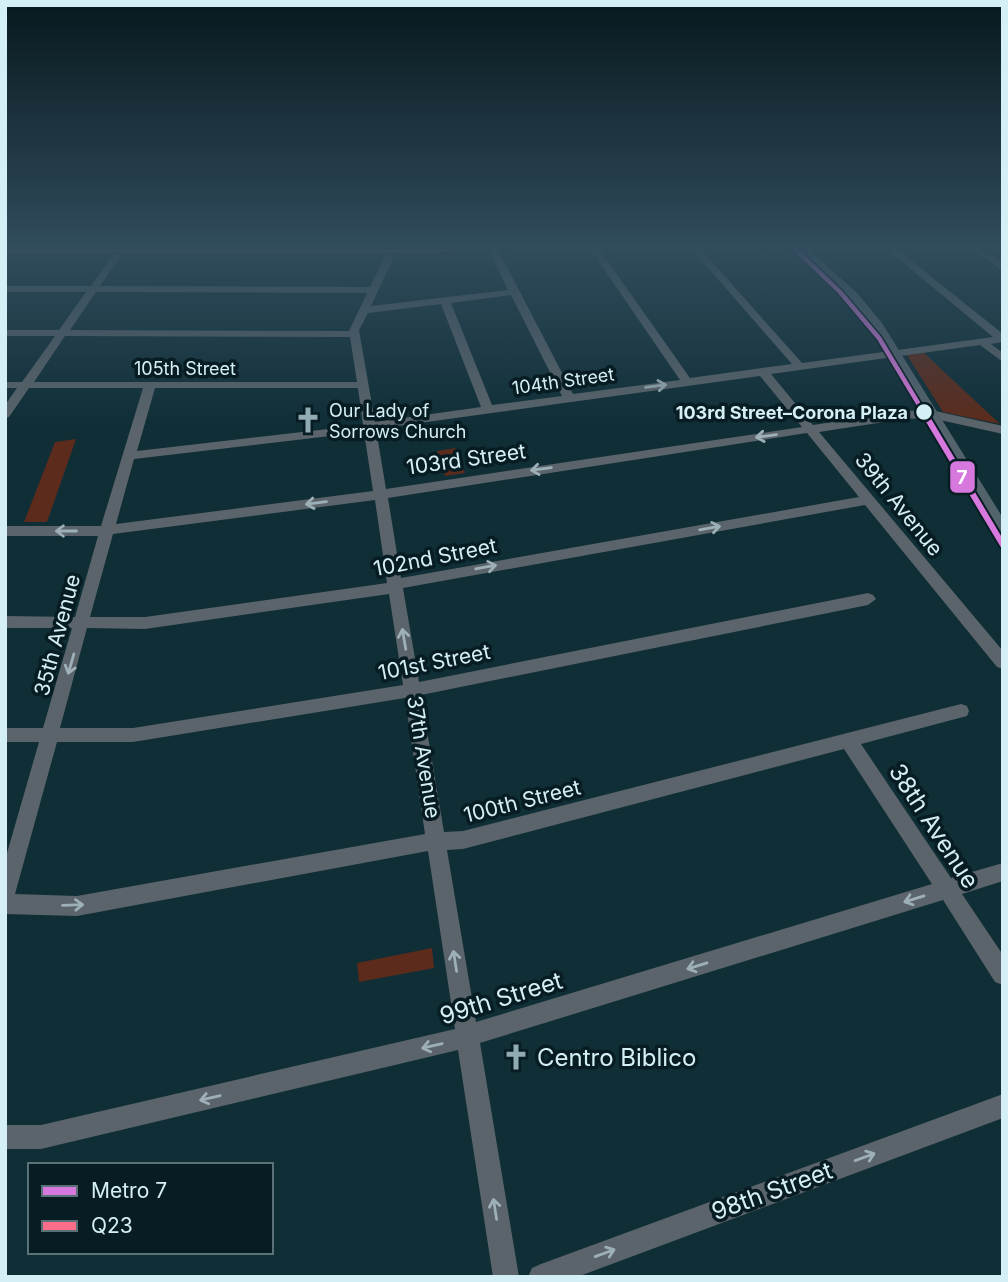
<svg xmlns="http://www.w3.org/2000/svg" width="1008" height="1282" viewBox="0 0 1008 1282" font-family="Inter,sans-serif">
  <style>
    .green { fill: #5c2b1c }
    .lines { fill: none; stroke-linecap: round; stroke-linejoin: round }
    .minor { fill: #5a646a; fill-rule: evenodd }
    .major { fill: #53636c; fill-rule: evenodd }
    .bus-1-casing { stroke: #081d23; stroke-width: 7 }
    .bus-1 { stroke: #fb6d88; stroke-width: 3.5 }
    .metro-1-far1-casing { stroke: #081d23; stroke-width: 8 }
    .metro-1-casing { stroke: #081d23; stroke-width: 10 }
    .metro-1-far1 { stroke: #d678dd; stroke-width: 4.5 }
    .metro-1 { stroke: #d678dd; stroke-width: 6 }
    .oneway { stroke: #9eb0b7 }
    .stop-dot { fill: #d5eff6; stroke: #081d23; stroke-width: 2.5 }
    .labels { text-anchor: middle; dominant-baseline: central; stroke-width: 7; stroke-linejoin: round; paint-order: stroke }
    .far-street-label { font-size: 18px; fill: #d5eff6; stroke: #081d23 }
    .far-poi-label { font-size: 18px; fill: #d5eff6; stroke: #081d23; text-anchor: start }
    .far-stop-label { font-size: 18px; font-weight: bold; fill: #d5eff6; stroke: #081d23; text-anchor: end }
    .street-label { font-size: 21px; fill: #d5eff6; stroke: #081d23 }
    .near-street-label { font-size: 24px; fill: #d5eff6; stroke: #081d23 }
    .near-poi-label { font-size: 24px; fill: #d5eff6; stroke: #081d23; text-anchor: start }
    .line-badge { stroke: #081d23; stroke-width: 2.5 }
    .badge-label { font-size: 19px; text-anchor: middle; font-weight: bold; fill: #fff }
  </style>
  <rect width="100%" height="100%" fill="#0f2e36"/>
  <!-- green -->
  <g class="green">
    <polygon points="924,353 1000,424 943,412 907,355"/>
    <polygon points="76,439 47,522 24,522 55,442"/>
    <polygon points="456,448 465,473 445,476 437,451"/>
    <polygon points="432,948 434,968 359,982 357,963"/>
  </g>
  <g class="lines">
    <!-- minor -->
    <g class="minor">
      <path d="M119,246H128L100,286L370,287L390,246H399L371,306L508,290L487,246H496L573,394L680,380L588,246H597L690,378L792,364L689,246H698L802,363L993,337L883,246H893L1003,334V342L991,344L1003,353V362L980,345L771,374L813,425L904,411L931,410L1003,426V434L931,418L904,419L819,432L1003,651V669L997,667L865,505L403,588L419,682L868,593L873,595L876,599L868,605L421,695L444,832L463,831L961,704L967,706L969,711L967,716L861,744L951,878L1003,863V881L962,894L1003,955V985L995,982L943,900L480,1043L519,1277H493L458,1050L41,1149H5V1125H41L455,1029L428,851L77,916L5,914V860L39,742H5V728H43L72,628H5V616L75,617L98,536H5V526H101L143,388H29L9,417L5,418V405L17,388H5V382H22L55,336H5V330H59L86,292H5V286H91ZM96,292L367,293L349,331L70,330ZM511,295L562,396L492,405L451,303ZM441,304L481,407L375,422L359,330L368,313ZM65,336L350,337L357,382H34ZM760,376L802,427L386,489L376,429ZM155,388H358L363,425L137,451ZM364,432L373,491L116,524L134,459ZM807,433L859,497L401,578L388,498ZM375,500L387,583L145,617H90L113,534ZM389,594L403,685L133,728H60L87,628L145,629ZM405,698L425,834L77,896L15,894L57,742H133ZM844,749L932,884L476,1022L447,850L463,849Z"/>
      <polygon points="968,246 978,246 1003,263 1003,271"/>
      <polygon points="1003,1094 1003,1118 577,1277 528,1277 532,1268 541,1264"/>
    </g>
    <!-- major -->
    <g class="major">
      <polygon points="493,246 487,250 437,255 5,255 5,247"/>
      <polygon points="792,246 805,246 858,294 882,323 1003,518 1003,540 996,538 871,328 848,300"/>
    </g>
    <!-- bus-1 casing -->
    <g class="bus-1-casing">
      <polyline id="bus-1" points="5,251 437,251 486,246"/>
    </g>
    <!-- bus-1 -->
    <use href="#bus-1" class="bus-1"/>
    <!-- metro-1-far1 casing -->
    <g class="metro-1-far1-casing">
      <polyline id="metro-1-far1" points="792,246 840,292 879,338 924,413"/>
    </g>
    <!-- metro-1 casing -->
    <g class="metro-1-casing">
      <polyline id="metro-1" points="923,411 1003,545"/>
    </g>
    <!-- metro-1-far1 -->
    <use href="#metro-1-far1" class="metro-1-far1"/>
    <!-- metro-1 -->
    <use href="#metro-1" class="metro-1"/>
  </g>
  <!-- one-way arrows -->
  <defs><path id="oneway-shaft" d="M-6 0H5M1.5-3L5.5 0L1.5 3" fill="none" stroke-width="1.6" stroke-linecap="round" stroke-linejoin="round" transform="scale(1.75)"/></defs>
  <g class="oneway">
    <use href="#oneway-shaft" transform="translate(656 386) rotate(-8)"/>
    <use href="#oneway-shaft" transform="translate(766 436) rotate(172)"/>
    <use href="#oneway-shaft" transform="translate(541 469) rotate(172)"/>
    <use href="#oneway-shaft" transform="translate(316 503) rotate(173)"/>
    <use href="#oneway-shaft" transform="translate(710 528) rotate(-10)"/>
    <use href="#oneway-shaft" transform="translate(66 531) rotate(-180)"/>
    <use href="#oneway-shaft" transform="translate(486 567) rotate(-10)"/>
    <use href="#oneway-shaft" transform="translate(404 639) rotate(-100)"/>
    <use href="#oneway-shaft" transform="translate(71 664) rotate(106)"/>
    <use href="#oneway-shaft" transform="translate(914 899) rotate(163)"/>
    <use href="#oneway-shaft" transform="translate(73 905) rotate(-2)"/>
    <use href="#oneway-shaft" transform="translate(455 961) rotate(-99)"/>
    <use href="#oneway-shaft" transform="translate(697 966) rotate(163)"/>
    <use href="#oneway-shaft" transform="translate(432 1046) rotate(167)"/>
    <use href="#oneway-shaft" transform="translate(210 1098) rotate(167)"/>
    <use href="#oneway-shaft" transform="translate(865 1157) rotate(-20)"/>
    <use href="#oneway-shaft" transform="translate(495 1209) rotate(-99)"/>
    <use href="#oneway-shaft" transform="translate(605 1253) rotate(-20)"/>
  </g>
  <!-- sky -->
  <linearGradient id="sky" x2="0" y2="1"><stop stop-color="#08191e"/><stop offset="0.58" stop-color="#314c5d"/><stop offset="1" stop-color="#314c5d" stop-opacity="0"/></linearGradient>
  <rect width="1008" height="426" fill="url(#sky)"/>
  <!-- icons -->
  <defs>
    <g id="church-bare" transform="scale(2.1)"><path d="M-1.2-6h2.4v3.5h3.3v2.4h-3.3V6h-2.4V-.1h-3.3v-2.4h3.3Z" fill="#90abb3" stroke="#081d23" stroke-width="2.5" paint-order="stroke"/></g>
  </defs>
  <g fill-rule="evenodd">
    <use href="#church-bare" x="308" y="420"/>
    <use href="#church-bare" x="516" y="1057"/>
  </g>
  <!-- markers -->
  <circle class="stop-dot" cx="924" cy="412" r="9"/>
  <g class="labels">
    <!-- far-street labels -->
    <g class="far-street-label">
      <text x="185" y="368">105th Street</text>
      <text transform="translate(563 381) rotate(-8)">104th Street</text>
    </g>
    <!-- far-poi labels -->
    <g class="far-poi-label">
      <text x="329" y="410">Our Lady of<tspan x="329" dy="21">Sorrows Church</tspan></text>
    </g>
    <!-- far-stop labels -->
    <g class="far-stop-label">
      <text x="908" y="412">103rd Street–Corona Plaza</text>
    </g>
    <!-- street labels -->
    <g class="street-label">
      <text transform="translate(466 459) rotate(-8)">103rd Street</text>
      <text transform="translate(899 504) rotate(51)">39th Avenue</text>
      <text transform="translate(435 557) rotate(-11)">102nd Street</text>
      <text transform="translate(57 635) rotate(-75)">35th Avenue</text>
      <text transform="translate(434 662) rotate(-11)">101st Street</text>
      <text transform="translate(424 757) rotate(81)">37th Avenue</text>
      <text transform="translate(522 801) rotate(-14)">100th Street</text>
    </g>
    <!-- near-street labels -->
    <g class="near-street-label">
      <text transform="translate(934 826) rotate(57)">38th Avenue</text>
      <text transform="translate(501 998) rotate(-17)">99th Street</text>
      <text transform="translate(772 1191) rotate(-20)">98th Street</text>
    </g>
    <!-- near-poi labels -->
    <g class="near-poi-label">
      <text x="537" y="1057">Centro Biblico</text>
    </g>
  </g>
  <rect class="line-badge" x="949" y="460" width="27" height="34" rx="7" fill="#d678dd"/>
  <g class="badge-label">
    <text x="962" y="484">7</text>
  </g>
  <!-- border -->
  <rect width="1008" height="1282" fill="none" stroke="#d5eff6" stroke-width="14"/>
  <!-- legend -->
  <rect x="28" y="1163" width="245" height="91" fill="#081d23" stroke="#5a7177" stroke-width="2"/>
  <rect x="42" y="1186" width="35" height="10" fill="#d678dd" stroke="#5a7177" stroke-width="2"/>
  <text x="91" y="1198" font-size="21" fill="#d5eff6">Metro 7</text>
  <rect x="42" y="1221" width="35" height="10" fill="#fb6d88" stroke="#5a7177" stroke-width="2"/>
  <text x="91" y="1233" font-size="21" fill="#d5eff6">Q23</text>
</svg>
